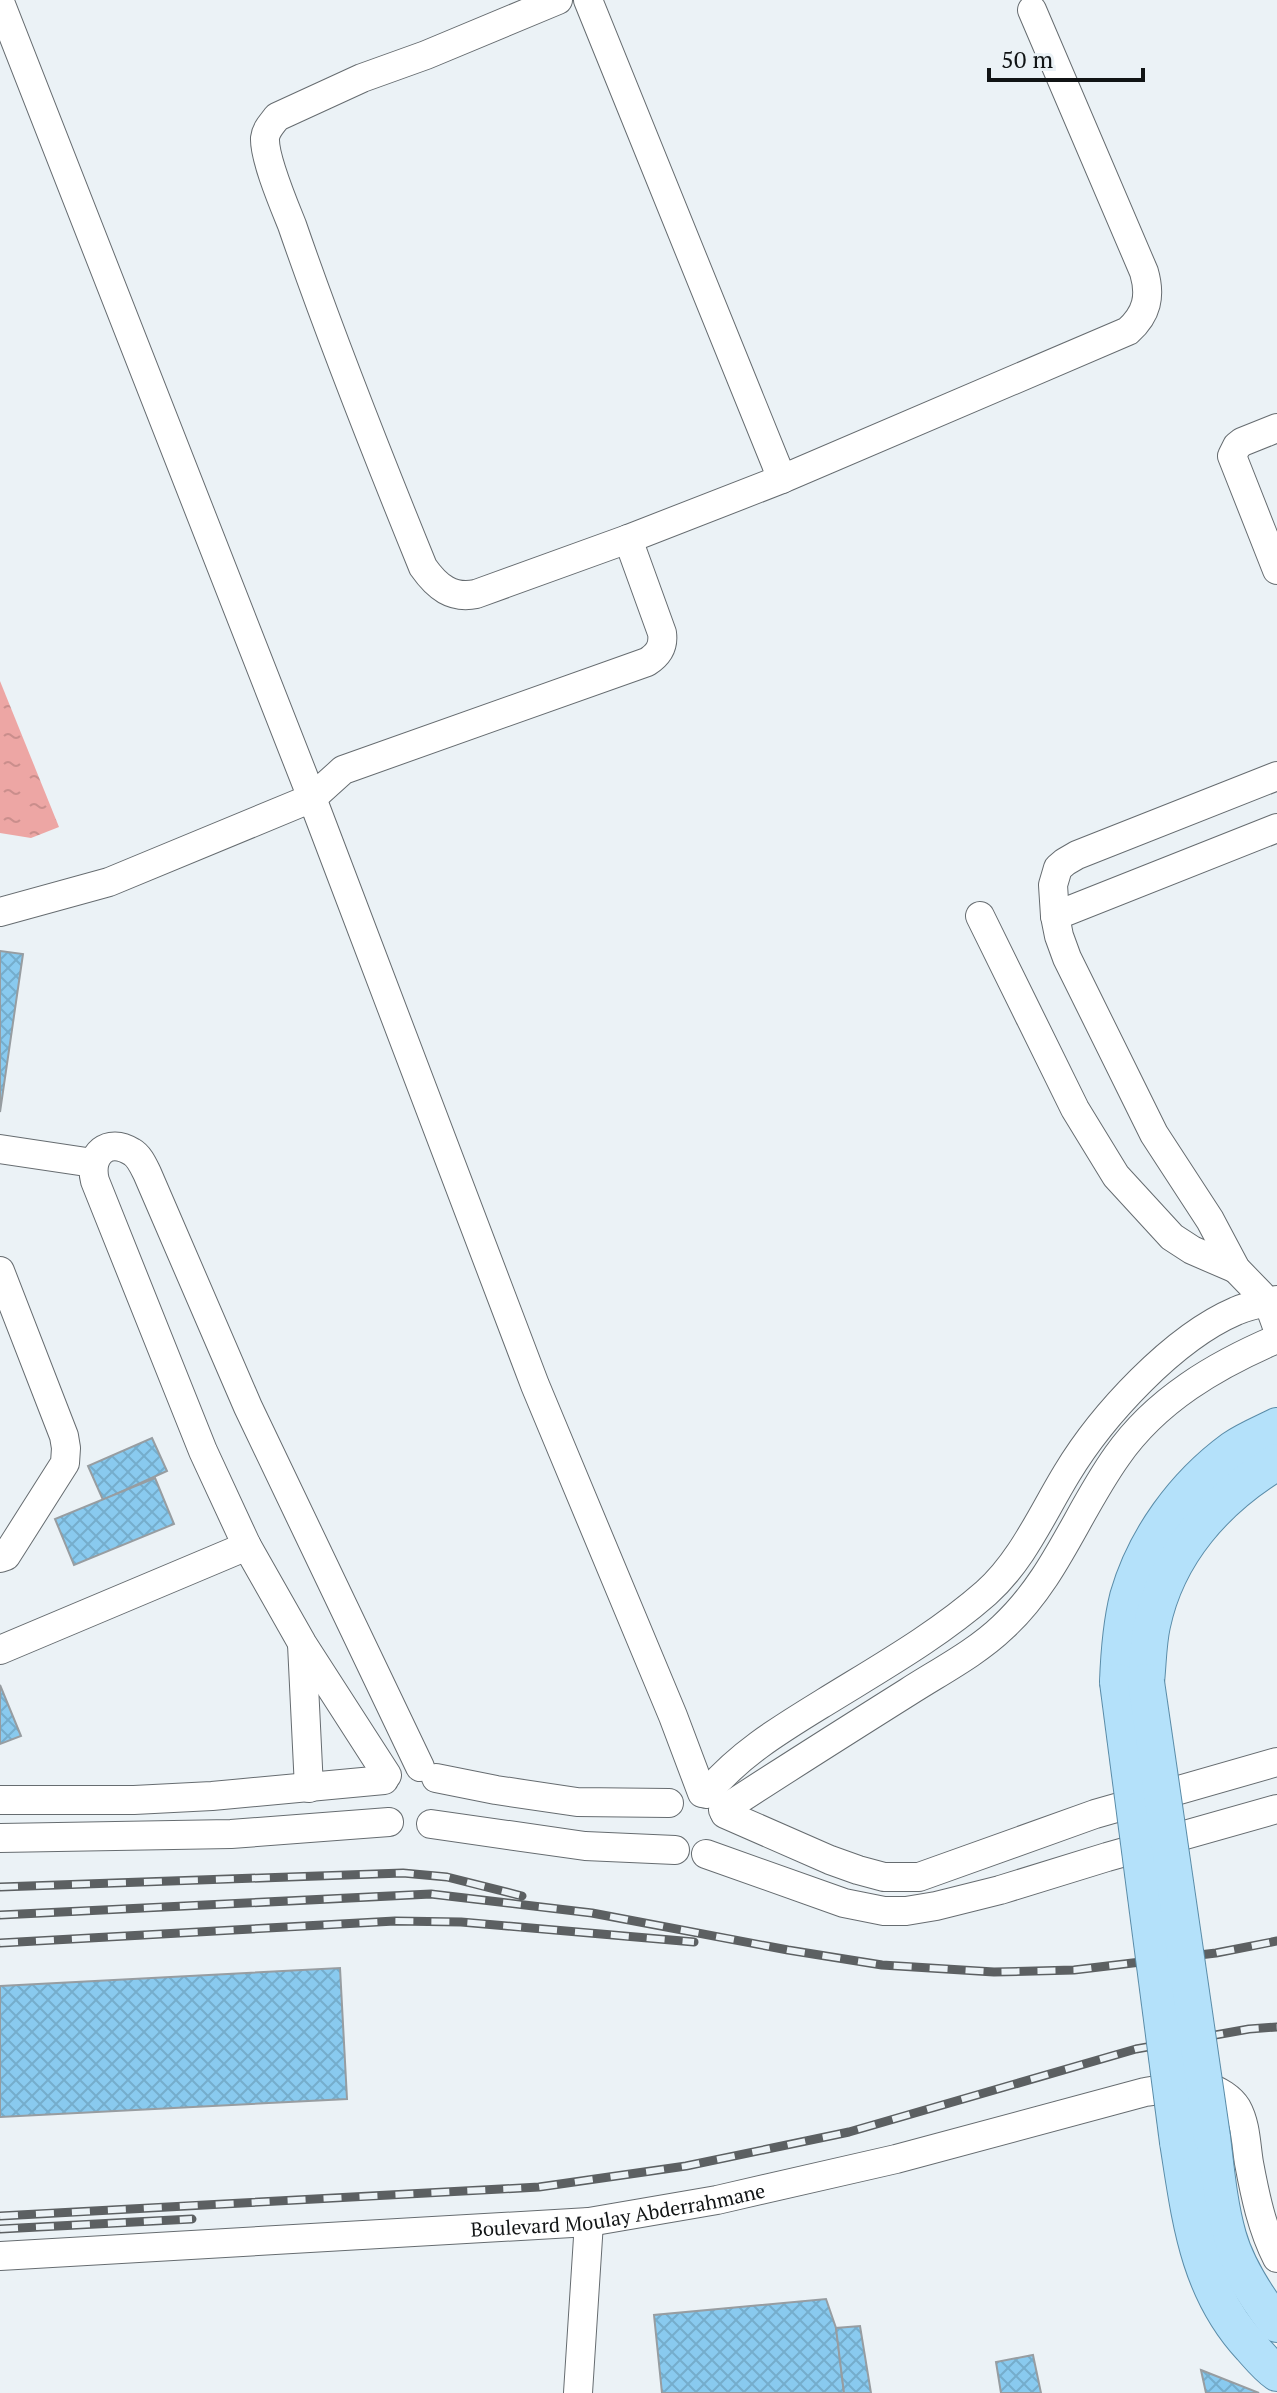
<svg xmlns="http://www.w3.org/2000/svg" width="1277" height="2393" viewBox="0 0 1277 2393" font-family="'PT Serif',serif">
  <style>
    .water { fill: url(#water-ripples) }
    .building { fill: url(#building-cross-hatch); stroke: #979da1; stroke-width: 2 }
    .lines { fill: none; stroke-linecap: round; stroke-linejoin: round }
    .minor-casing { stroke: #666c70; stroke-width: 30 }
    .major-casing { stroke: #5a8ca8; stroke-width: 38 }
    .minor { stroke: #fff; stroke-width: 28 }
    .major { stroke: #b4e1fa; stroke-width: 36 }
    .rail-casing { stroke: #5c6062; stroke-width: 9 }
    .rail { stroke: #ebf2f6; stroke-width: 6; stroke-dasharray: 18; stroke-linecap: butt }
    .major-bridge-casing { stroke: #5a8ca8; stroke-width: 38; stroke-linecap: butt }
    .major-bridge { stroke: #b4e1fa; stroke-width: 36 }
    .labels { text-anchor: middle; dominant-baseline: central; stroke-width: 8; stroke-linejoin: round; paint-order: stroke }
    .street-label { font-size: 20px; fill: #111415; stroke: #ebf2f6 }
  </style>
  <defs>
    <pattern id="water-ripples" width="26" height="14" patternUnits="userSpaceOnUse" patternTransform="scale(2)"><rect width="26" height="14" fill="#eda6a4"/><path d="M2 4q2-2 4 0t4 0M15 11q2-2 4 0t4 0" fill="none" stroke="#ca8e8c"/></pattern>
    <pattern id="building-cross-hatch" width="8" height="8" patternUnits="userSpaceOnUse" patternTransform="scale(2)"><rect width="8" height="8" fill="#89caef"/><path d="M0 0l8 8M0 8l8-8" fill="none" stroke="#75adcc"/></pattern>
  </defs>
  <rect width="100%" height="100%" fill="#ebf2f6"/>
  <!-- water -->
  <polygon class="water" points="0,681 59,827 31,838 0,833"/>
  <!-- building -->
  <g class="building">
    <polygon points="0,951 23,954 0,1112"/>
    <polygon points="152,1438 167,1471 103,1500 88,1466"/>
    <polygon points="155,1478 174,1524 74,1565 55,1519"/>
    <polygon points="0,1685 21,1736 0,1744"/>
    <polygon points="340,1968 347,2099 0,2117 0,1986"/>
    <polygon points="826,2299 836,2328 844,2393 662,2393 654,2315"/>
    <polygon points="860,2326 871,2393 844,2393 836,2328"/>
    <polygon points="1033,2355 1041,2393 1001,2393 996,2362"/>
    <polygon points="1201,2370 1259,2393 1206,2393"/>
  </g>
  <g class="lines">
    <!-- minor casing -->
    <g class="minor-casing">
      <g id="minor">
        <path d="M558,0L426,55L362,78L277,117C272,124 266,129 265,138C264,158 284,205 292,225C332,341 377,454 423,567C437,587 452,599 476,594L628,539L782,479"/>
        <path d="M588,0L782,479L1128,331C1147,314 1151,296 1144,272L1032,10"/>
        <polyline points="0,2 312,798 535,1385 673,1716 702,1793"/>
        <polyline points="1277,428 1242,442 1237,446 1232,456 1277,570"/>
        <polyline points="1277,776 1077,855 1065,862 1058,868 1053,885 1055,916 1059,936 1067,958 1154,1134 1210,1220 1236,1269 1268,1302 1277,1327"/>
        <path d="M0,912L109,882L312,798L343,770L647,662C658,655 664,647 662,633L628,539"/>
        <polyline points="980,916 1075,1109 1116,1176 1172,1237 1192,1250 1236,1269"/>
        <polyline points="1055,916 1277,828"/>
        <polyline points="0,1149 93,1163"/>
        <polyline points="0,1271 64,1436 66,1448 65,1463 6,1556 0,1558"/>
        <polyline points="302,1644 309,1788"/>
        <polyline points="0,1650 247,1546"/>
        <path d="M387,1775L302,1643L247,1546L203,1451L95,1181C88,1154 108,1137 132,1152C139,1156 143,1165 147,1173L248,1407L420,1767"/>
        <polyline points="436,1778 496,1790 577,1802 669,1803"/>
        <path d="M706,1794C739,1754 781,1729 825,1702C880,1668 937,1636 986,1593C1022,1561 1042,1514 1067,1473C1102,1415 1173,1338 1236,1311C1249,1305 1263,1303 1277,1300"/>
        <polyline points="0,1800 134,1800 212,1796 384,1780"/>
        <path d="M723,1810C784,1770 846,1731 908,1692C939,1672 976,1653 1003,1627C1055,1579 1077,1512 1117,1456C1156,1400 1216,1365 1277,1339"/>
        <polyline points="725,1814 830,1860 858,1870 884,1877 919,1877 1095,1814 1277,1762"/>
        <polyline points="431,1824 585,1846 675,1850"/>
        <polyline points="0,1838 231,1834 389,1822"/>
        <polyline points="706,1854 844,1903 884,1911 906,1911 936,1906 1000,1890 1107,1857 1277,1809"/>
        <path id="s1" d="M0,2256L589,2222L717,2200L896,2159L1145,2092C1165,2089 1187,2082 1207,2087C1218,2090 1231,2098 1237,2108C1246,2124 1246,2145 1249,2163C1255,2195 1262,2229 1277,2258"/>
        <polyline points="578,2393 589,2222"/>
      </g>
    </g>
    <!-- major casing -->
    <g class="major-casing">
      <g id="major">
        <path d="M1118,1682C1119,1654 1121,1625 1128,1597C1145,1538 1184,1485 1233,1449C1246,1440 1263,1433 1277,1426"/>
        <path d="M1146,1682C1148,1663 1148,1643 1152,1625C1167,1553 1216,1499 1277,1462"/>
        <path d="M1212,2137C1216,2170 1219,2204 1228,2236C1237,2268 1257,2298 1277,2324"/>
        <path d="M1178,2142C1190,2217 1197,2289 1251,2347C1259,2356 1267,2366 1277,2373"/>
      </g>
    </g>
    <!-- minor -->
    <use href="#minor" class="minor"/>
    <!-- major -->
    <use href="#major" class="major"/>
    <!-- rail casing -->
    <g class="rail-casing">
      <g id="rail">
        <polyline points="0,1887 403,1873 447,1877 522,1896"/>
        <polyline points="0,1915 431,1894 592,1913 788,1950 882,1965 994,1972 1074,1970 1216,1953 1277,1941"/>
        <polyline points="0,1943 395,1921 461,1922 694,1942"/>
        <polyline points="0,2216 539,2187 686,2166 849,2132 1136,2049 1249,2029 1277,2027"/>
        <polyline points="0,2229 192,2219"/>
      </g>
    </g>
    <!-- rail -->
    <use href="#rail" class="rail"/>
    <!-- major-bridge casing -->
    <g class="major-bridge-casing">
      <g id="major-bridge">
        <polyline points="1118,1682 1178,2142"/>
        <polyline points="1146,1682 1212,2137"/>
      </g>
    </g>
    <!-- major-bridge -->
    <use href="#major-bridge" class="major-bridge"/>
  </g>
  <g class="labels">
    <!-- street labels -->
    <g class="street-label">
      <text stroke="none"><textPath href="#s1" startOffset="620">Boulevard Moulay Abderrahmane</textPath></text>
    </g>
  </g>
  <!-- scale -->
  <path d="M989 68v12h154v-12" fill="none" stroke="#111415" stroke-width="4"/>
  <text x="1001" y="68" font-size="24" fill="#111415" stroke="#ebf2f6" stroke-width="6" paint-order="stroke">50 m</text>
</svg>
